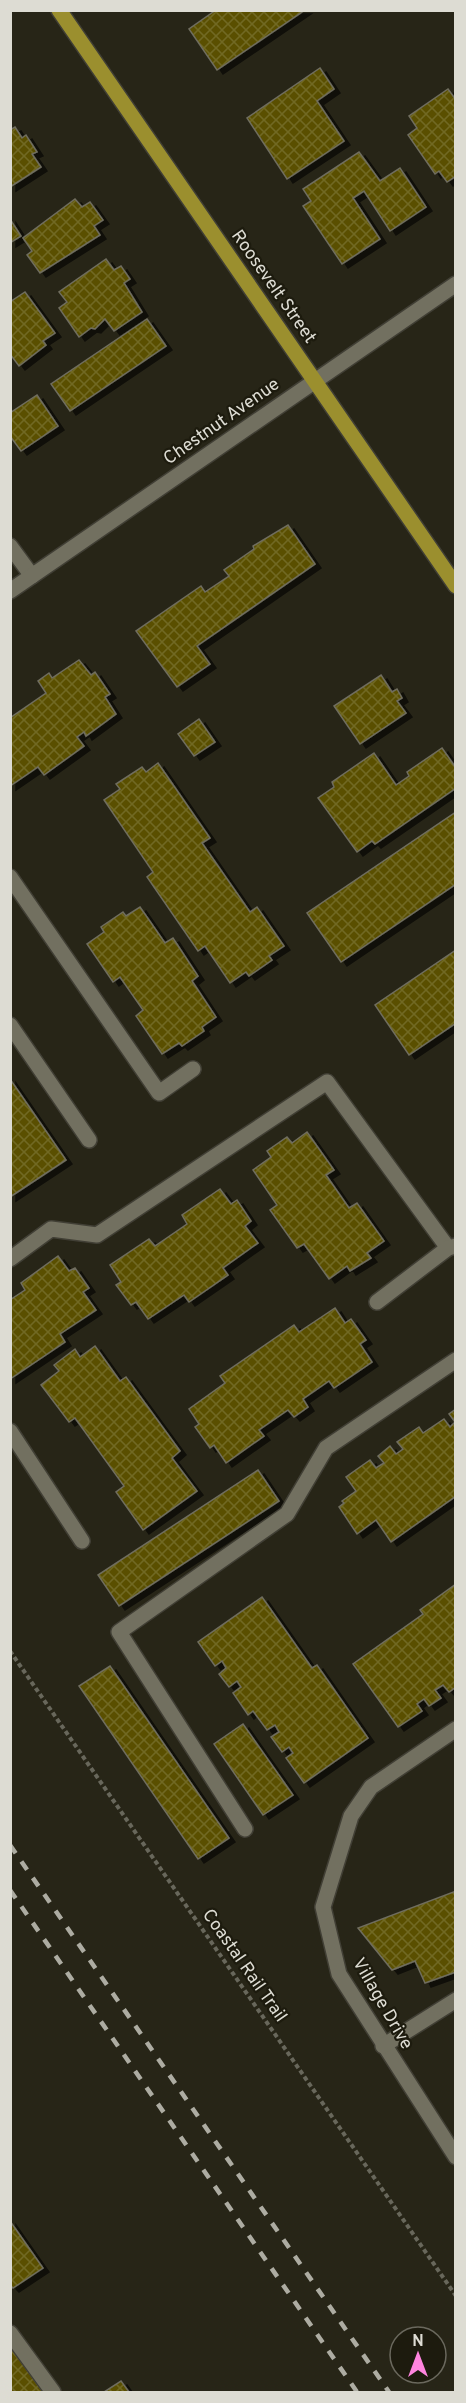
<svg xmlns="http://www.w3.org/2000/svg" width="466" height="2403" viewBox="0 0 466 2403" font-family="Overpass,sans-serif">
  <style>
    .building { fill: url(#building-cross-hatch); stroke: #6f6d5e; stroke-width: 1.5; filter: url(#shadow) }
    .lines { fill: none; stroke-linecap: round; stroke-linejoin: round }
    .minor-casing { stroke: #413f35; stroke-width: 18 }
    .major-casing { stroke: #413f35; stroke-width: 18 }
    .path { stroke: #68675b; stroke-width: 4; stroke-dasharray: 4.5 3; stroke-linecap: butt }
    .minor { stroke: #727060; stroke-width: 15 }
    .major { stroke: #9b8f2e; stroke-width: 15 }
    .rail { stroke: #adaca2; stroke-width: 4.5; stroke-dasharray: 10 10; stroke-linecap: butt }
    .labels { text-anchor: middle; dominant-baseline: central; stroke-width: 4.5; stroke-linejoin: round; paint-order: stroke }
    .street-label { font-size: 18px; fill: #dddcd3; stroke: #1d1b0e }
  </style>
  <defs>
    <pattern id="building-cross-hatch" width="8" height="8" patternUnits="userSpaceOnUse" patternTransform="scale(1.5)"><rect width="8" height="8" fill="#5a5000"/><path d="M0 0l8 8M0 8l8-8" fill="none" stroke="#716924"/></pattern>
    <filter id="shadow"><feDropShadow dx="6" dy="4" stdDeviation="0" flood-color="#0009"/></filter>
  </defs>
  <rect width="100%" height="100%" fill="#272517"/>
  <!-- building -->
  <g class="building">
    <polygon points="216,10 305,10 217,70 189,29"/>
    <polygon points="320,68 334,89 317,101 344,141 287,179 247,118"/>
    <polygon points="448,89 456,100 456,176 447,182 439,171 435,174 408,135 417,128 409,116"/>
    <polygon points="15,127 22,138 26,135 37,152 32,154 41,167 10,187 10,130"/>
    <polygon points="359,152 380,181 400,168 426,207 390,231 364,191 353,198 380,239 342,264 303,206 311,201 303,189"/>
    <polygon points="75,199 82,207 90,202 103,220 94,226 100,235 40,273 27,255 32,251 23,238"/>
    <polygon points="10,219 21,236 10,243"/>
    <polygon points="106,259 114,270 121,266 130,279 124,283 142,312 114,331 105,319 95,329 91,328 79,337 59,308 67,302 59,292"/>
    <polygon points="25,292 55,333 43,341 46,345 19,366 10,354 10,302"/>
    <polygon points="147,319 166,346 70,411 51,384"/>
    <polygon points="37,395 58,426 21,451 10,436 10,413"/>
    <polygon points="288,525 315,564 197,646 210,664 177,687 136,631 201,586 205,592 229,576 224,570 254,549 253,546"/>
    <polygon points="79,660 91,675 95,672 110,694 105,697 116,714 86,736 84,732 77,737 84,746 44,775 38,767 10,786 10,718 46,693 38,681 49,673 52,678"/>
    <polygon points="381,675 392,692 397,689 402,698 397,701 406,713 360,744 334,706"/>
    <polygon points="199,719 215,742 194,756 178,734"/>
    <polygon points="442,748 456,768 456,788 375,844 372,841 357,852 318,798 334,787 332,782 374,753 396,785 409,776 407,772"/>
    <polygon points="158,763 210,838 202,843 250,912 257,907 284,946 269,956 272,960 249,976 246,972 230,983 205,946 198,951 147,877 153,872 104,800 120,789 116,784 142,767 146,772"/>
    <polygon points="456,812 456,884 341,962 307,913"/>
    <polygon points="140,907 165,943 173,938 198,976 192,981 216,1017 202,1027 204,1031 182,1046 179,1043 162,1054 136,1016 143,1010 120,977 113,982 87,944 104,932 101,927 123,912 126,916"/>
    <polygon points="456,950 456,1023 409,1055 375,1005"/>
    <polygon points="10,1079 66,1160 10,1197"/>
    <polygon points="307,1132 334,1170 326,1175 349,1208 357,1203 384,1241 367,1253 371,1258 350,1271 347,1266 329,1279 304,1244 297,1248 270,1210 277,1205 253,1170 271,1157 267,1151 287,1137 292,1143"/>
    <polygon points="220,1189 231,1204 237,1200 251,1221 245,1226 258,1243 223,1268 228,1275 189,1302 184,1295 148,1319 136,1302 131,1305 116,1285 121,1282 110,1265 149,1239 155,1246 187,1224 182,1215"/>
    <polygon points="58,1256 69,1271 75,1268 89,1288 83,1292 96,1310 60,1334 65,1342 10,1379 10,1300 25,1290 21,1283"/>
    <polygon points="335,1308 345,1323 351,1319 366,1340 360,1344 372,1362 334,1388 329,1381 303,1399 308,1407 294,1417 288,1410 259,1430 264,1436 226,1463 214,1445 210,1448 195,1427 199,1424 189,1409 225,1383 220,1376 294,1325 299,1332"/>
    <polygon points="95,1346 120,1381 126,1377 180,1451 172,1458 197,1491 143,1530 116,1492 124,1486 75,1418 69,1422 41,1385 59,1371 54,1365 75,1349 80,1357"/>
    <polygon points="456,1409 456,1496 391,1542 376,1520 357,1534 339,1507 344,1503 342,1501 356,1491 346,1477 370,1460 376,1468 384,1463 378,1456 390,1446 396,1454 403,1449 397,1442 419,1427 423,1433 444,1419 450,1427 455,1422 449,1414"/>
    <polygon points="258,1470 279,1501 119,1606 98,1575"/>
    <polygon points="456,1584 456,1687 449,1692 443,1685 435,1690 441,1698 429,1706 424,1699 417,1704 422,1711 398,1727 353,1664 423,1614 420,1610"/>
    <polygon points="262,1597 312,1668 317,1665 368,1738 304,1783 286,1758 293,1753 289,1747 282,1752 271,1737 279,1732 275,1725 267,1730 253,1711 248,1715 233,1693 241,1687 237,1681 229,1687 219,1674 226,1668 222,1661 215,1666 198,1642"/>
    <polygon points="110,1666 229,1838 198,1859 79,1686"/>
    <polygon points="243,1724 293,1795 263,1815 214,1744"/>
    <polygon points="456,1891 456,1972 425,1983 415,1961 392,1970 358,1928"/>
    <polygon points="10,2221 43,2268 13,2288 10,2285"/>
    <polygon points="10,2346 43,2392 10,2392"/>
    <polygon points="121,2381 129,2392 104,2392"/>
  </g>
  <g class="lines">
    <!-- minor casing -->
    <g class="minor-casing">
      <g id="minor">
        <polyline points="10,546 32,576"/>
        <polyline points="10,591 456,284"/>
        <polyline points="10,877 159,1093 193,1069"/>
        <polyline points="10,1025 89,1140"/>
        <polyline points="10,1259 51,1229 97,1235 327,1082 448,1248"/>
        <polyline points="377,1302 448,1248 456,1246"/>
        <polyline points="10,1431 82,1541"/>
        <polyline points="456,1729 371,1787 351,1816 323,1907 339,1974 456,2157"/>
        <polyline points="245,1829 119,1632 287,1514 326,1448 456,1360"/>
        <polyline points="383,2046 456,2000"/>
        <polyline points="10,2333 53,2392"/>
      </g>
    </g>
    <!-- major casing -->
    <g class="major-casing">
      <polyline id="major" points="59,10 456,586"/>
    </g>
    <!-- path -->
    <polyline class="path" points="10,1651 456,2296"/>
    <!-- minor -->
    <use href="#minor" class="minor"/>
    <!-- major -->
    <use href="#major" class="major"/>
    <!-- rail -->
    <g class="rail">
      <polyline points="10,1845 389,2392"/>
      <polyline points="10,1890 357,2392"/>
    </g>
  </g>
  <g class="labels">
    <!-- street labels -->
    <g class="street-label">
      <text transform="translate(273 287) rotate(55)">Roosevelt Street</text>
      <text transform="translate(222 422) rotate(-35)">Chestnut Avenue</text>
      <text transform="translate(244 1966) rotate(55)">Coastal Rail Trail</text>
      <text transform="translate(382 2004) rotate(60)">Village Drive</text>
    </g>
  </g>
  <!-- border -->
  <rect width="466" height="2403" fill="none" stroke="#dddcd3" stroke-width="24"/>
  <!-- north arrow -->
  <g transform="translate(418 2355)"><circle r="28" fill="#1d1b0e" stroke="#6a685d" stroke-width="1.5"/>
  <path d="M0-4.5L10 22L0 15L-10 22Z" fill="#ff85df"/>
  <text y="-9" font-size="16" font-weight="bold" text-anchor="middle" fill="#dddcd3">N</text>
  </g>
</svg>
